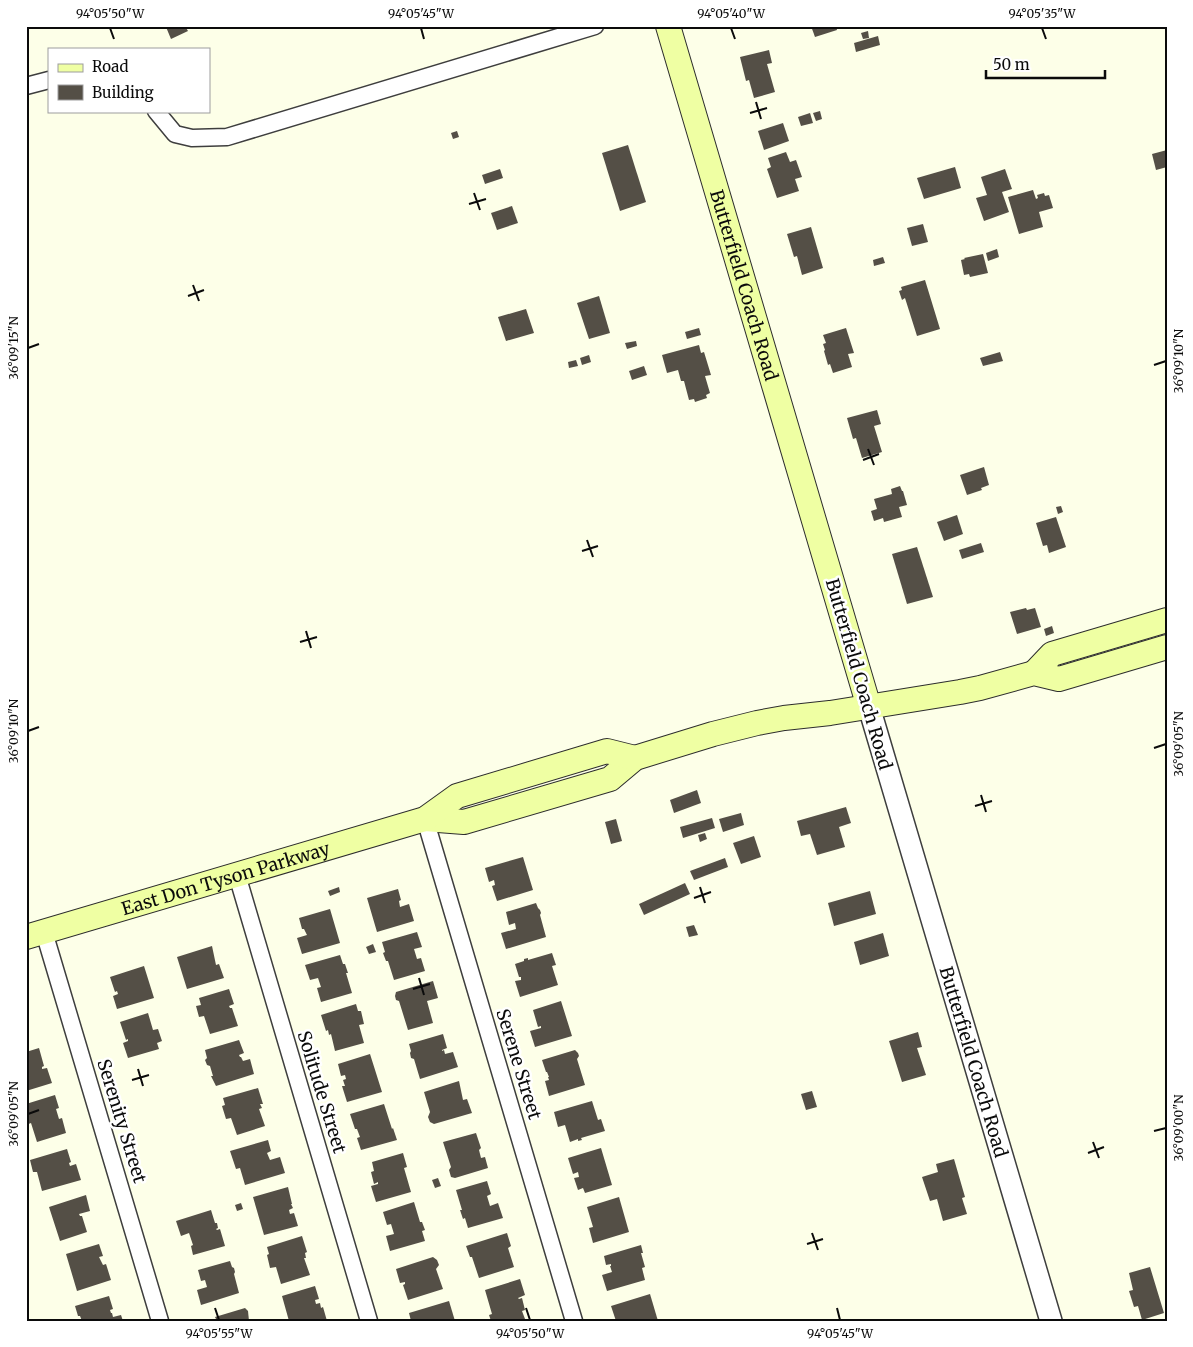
<svg xmlns="http://www.w3.org/2000/svg" width="1193" height="1347" viewBox="0 0 1193 1347" font-family="Merriweather,serif">
  <style>
    .building { fill: #544f46 }
    .lines { fill: none; stroke-linecap: round; stroke-linejoin: round }
    .minor-casing { stroke: #3e3e3e; stroke-width: 19 }
    .tertiary-casing { stroke: #3e3e3e; stroke-width: 24 }
    .secondary-casing { stroke: #2d2d2d; stroke-width: 26 }
    .minor { stroke: #fff; stroke-width: 16 }
    .tertiary { stroke: #fff; stroke-width: 21 }
    .secondary { stroke: #efffa3; stroke-width: 24 }
    .ticks { fill: none; stroke: #0b0b0b; stroke-width: 2 }
    .labels { text-anchor: middle; dominant-baseline: central; stroke-width: 5; stroke-linejoin: round; paint-order: stroke }
    .street-label { font-size: 18px; fill: #0b0b0b; stroke: #fff }
    .neatline { fill: none; stroke: #0b0b0b; stroke-width: 2 }
    .ticks-label { font-size: 12px; text-anchor: middle; fill: #0b0b0b }
  </style>
  <rect width="100%" height="100%" fill="#fdffe8"/>
  <!-- building -->
  <g class="building">
    <polygon points="168,26 185,26 188,31 171,39 166,27"/>
    <polygon points="811,26 836,26 837,30 815,37"/>
    <polygon points="868,31 869,38 863,39 861,33"/>
    <polygon points="878,36 880,45 856,52 854,43"/>
    <polygon points="769,50 772,63 767,64 775,92 754,98 749,80 746,81 740,57"/>
    <polygon points="820,111 822,119 816,121 813,113"/>
    <polygon points="810,113 813,123 801,126 798,117"/>
    <polygon points="783,123 789,141 764,150 758,131"/>
    <polygon points="457,131 459,137 453,139 451,133"/>
    <polygon points="628,145 646,202 620,211 602,153"/>
    <polygon points="1167,150 1167,167 1156,170 1152,154"/>
    <polygon points="786,152 790,162 796,160 802,177 795,179 799,191 777,198 767,169 771,167 768,158"/>
    <polygon points="955,167 961,188 924,199 917,178"/>
    <polygon points="500,169 503,178 485,184 482,175"/>
    <polygon points="1005,169 1012,189 1002,192 1009,212 984,221 976,198 987,195 981,177"/>
    <polygon points="1033,190 1036,199 1038,198 1037,195 1044,193 1045,196 1049,195 1053,208 1039,212 1043,227 1019,234 1008,197"/>
    <polygon points="512,206 518,223 497,230 491,213"/>
    <polygon points="923,224 928,242 912,246 907,228"/>
    <polygon points="811,227 823,268 802,275 797,256 794,257 787,234"/>
    <polygon points="997,249 999,257 988,261 986,253"/>
    <polygon points="983,254 988,273 970,277 969,274 964,275 961,260 965,259 964,258"/>
    <polygon points="883,257 885,263 874,266 873,260"/>
    <polygon points="925,280 940,329 917,336 905,298 902,300 899,291 902,290 901,287"/>
    <polygon points="599,296 610,333 589,339 577,303"/>
    <polygon points="526,309 534,333 506,341 498,317"/>
    <polygon points="699,328 701,335 687,339 685,332"/>
    <polygon points="846,328 854,353 848,354 852,367 833,373 830,364 828,365 824,351 825,350 823,344 826,343 823,335"/>
    <polygon points="636,341 637,346 627,349 625,343"/>
    <polygon points="699,345 701,353 704,352 711,375 705,376 710,393 706,395 707,398 695,402 694,399 689,400 684,381 681,381 678,370 667,373 662,355"/>
    <polygon points="1000,352 1003,361 983,366 980,358"/>
    <polygon points="589,355 591,362 582,365 580,358"/>
    <polygon points="576,360 578,366 569,368 568,362"/>
    <polygon points="644,366 647,375 632,380 629,371"/>
    <polygon points="877,410 881,424 874,426 882,452 862,458 856,438 853,439 847,418"/>
    <polygon points="984,467 989,485 981,488 982,490 967,495 960,475"/>
    <polygon points="900,486 902,491 903,491 907,505 899,507 902,517 884,522 883,518 874,521 871,511 877,509 874,499 892,494 891,489"/>
    <polygon points="1061,506 1063,512 1058,514 1056,507"/>
    <polygon points="957,515 963,534 944,541 937,522"/>
    <polygon points="1056,517 1066,547 1049,553 1047,545 1043,546 1036,523"/>
    <polygon points="981,543 984,552 962,559 959,550"/>
    <polygon points="917,547 933,597 907,604 892,554"/>
    <polygon points="1026,608 1027,610 1035,608 1041,627 1017,634 1010,612"/>
    <polygon points="1052,626 1054,633 1046,636 1044,629"/>
    <polygon points="697,790 701,803 674,813 670,800"/>
    <polygon points="846,807 851,823 839,827 845,847 817,855 810,834 801,836 797,821"/>
    <polygon points="741,813 744,825 723,832 719,819"/>
    <polygon points="712,818 715,828 683,838 680,827"/>
    <polygon points="616,819 622,841 611,844 605,822"/>
    <polygon points="705,833 707,839 700,842 698,835"/>
    <polygon points="754,836 761,857 741,864 733,843"/>
    <polygon points="523,857 533,890 497,901 492,886 495,885 494,880 489,882 485,868"/>
    <polygon points="725,858 728,867 694,880 690,871"/>
    <polygon points="685,883 690,894 644,915 639,904"/>
    <polygon points="339,887 340,892 330,896 328,891"/>
    <polygon points="398,889 401,900 399,901 400,907 409,904 414,921 377,932 367,898"/>
    <polygon points="870,891 876,914 834,926 828,903"/>
    <polygon points="536,903 538,908 540,910 541,913 540,915 546,937 506,949 501,933 516,929 515,923 509,925 506,912"/>
    <polygon points="330,909 340,943 302,954 297,938 307,935 304,929 302,929 299,918"/>
    <polygon points="694,925 698,935 689,937 686,927"/>
    <polygon points="417,932 422,947 414,949 417,959 421,958 425,971 394,980 388,961 386,961 383,953 385,952 382,942"/>
    <polygon points="883,933 889,956 860,965 854,942"/>
    <polygon points="373,944 376,952 369,954 366,947"/>
    <polygon points="212,946 216,965 219,964 224,978 187,989 177,957"/>
    <polygon points="552,953 556,965 552,966 558,985 520,997 515,981 521,980 521,977 519,977 515,964 524,961 524,959 528,958 528,960"/>
    <polygon points="340,955 343,964 345,964 348,973 346,973 352,993 321,1002 317,988 321,987 318,978 310,980 305,965"/>
    <polygon points="144,966 154,998 117,1009 113,996 118,994 117,991 115,992 110,977"/>
    <polygon points="433,981 438,998 427,1001 433,1023 408,1030 399,1001 396,1000 395,996 396,992"/>
    <polygon points="229,989 234,1004 229,1006 230,1008 232,1008 238,1026 210,1034 204,1016 199,1017 196,1006 201,1005 199,998"/>
    <polygon points="561,1001 572,1036 535,1047 530,1031 541,1028 541,1026 538,1027 533,1010"/>
    <polygon points="356,1004 358,1011 361,1011 364,1024 359,1025 364,1043 335,1051 331,1034 329,1035 328,1030 326,1031 321,1015"/>
    <polygon points="148,1013 153,1030 158,1029 162,1041 157,1043 159,1049 128,1058 123,1043 128,1041 128,1039 126,1040 120,1022"/>
    <polygon points="918,1032 922,1047 917,1048 926,1075 902,1082 889,1041"/>
    <polygon points="443,1034 447,1048 442,1050 442,1051 444,1050 445,1054 453,1052 458,1067 420,1079 414,1059 411,1058 410,1053 411,1051 409,1044"/>
    <polygon points="239,1040 244,1053 239,1055 240,1057 241,1057 243,1061 250,1059 254,1074 216,1086 211,1076 213,1076 210,1066 207,1065 205,1060 207,1058 205,1050"/>
    <polygon points="39,1048 44,1066 42,1067 42,1069 47,1068 52,1083 26,1091 26,1052"/>
    <polygon points="575,1050 578,1053 579,1056 577,1059 585,1085 549,1096 545,1081 549,1080 548,1077 549,1077 547,1072 546,1072 542,1060"/>
    <polygon points="370,1054 382,1092 347,1102 342,1086 345,1086 343,1080 346,1079 345,1075 341,1076 338,1064"/>
    <polygon points="459,1081 463,1100 467,1099 472,1113 434,1124 430,1122 428,1117 430,1112 424,1092"/>
    <polygon points="258,1088 263,1104 260,1104 262,1108 259,1109 265,1126 237,1135 231,1118 226,1119 222,1106 225,1105 223,1098"/>
    <polygon points="812,1091 817,1107 806,1110 801,1094"/>
    <polygon points="55,1095 59,1108 56,1109 59,1119 62,1118 66,1133 37,1142 31,1123 26,1125 26,1112 28,1112 26,1104"/>
    <polygon points="592,1101 598,1120 601,1119 605,1131 581,1138 582,1140 578,1141 578,1139 570,1142 565,1125 558,1127 554,1112"/>
    <polygon points="384,1104 392,1129 393,1128 397,1140 361,1150 357,1138 360,1137 357,1129 355,1129 350,1114"/>
    <polygon points="476,1133 481,1148 479,1150 481,1158 485,1157 488,1168 455,1178 451,1177 449,1170 451,1167 443,1142"/>
    <polygon points="268,1140 271,1151 267,1153 270,1160 280,1157 285,1173 245,1185 240,1168 236,1169 230,1151"/>
    <polygon points="601,1148 612,1185 585,1193 583,1188 578,1190 574,1178 579,1177 578,1172 573,1174 568,1158"/>
    <polygon points="67,1149 71,1162 69,1163 70,1166 76,1164 81,1180 42,1191 37,1172 33,1172 30,1160"/>
    <polygon points="403,1153 407,1167 404,1168 411,1192 376,1202 371,1186 378,1184 378,1182 374,1184 371,1172 374,1171 372,1162"/>
    <polygon points="954,1159 965,1197 962,1198 967,1214 943,1221 937,1199 930,1201 922,1177 938,1172 936,1164"/>
    <polygon points="438,1178 441,1186 435,1188 432,1180"/>
    <polygon points="487,1181 491,1194 487,1196 490,1206 498,1203 503,1218 468,1228 465,1218 463,1219 460,1210 462,1210 456,1190"/>
    <polygon points="288,1187 292,1204 291,1204 293,1208 289,1210 290,1214 294,1213 298,1226 264,1235 253,1197"/>
    <polygon points="86,1195 90,1211 79,1214 80,1216 82,1216 87,1232 60,1241 49,1207"/>
    <polygon points="619,1197 629,1232 593,1243 589,1228 593,1227 587,1207"/>
    <polygon points="414,1202 420,1222 422,1222 425,1230 422,1231 425,1241 390,1251 386,1236 394,1234 391,1224 387,1225 383,1212"/>
    <polygon points="241,1203 243,1209 237,1211 235,1205"/>
    <polygon points="211,1210 215,1223 217,1223 218,1228 216,1229 217,1230 220,1229 225,1246 193,1255 191,1246 193,1245 189,1233 181,1236 176,1221"/>
    <polygon points="507,1233 511,1246 508,1248 514,1267 479,1278 472,1257 470,1257 466,1246"/>
    <polygon points="302,1236 307,1252 305,1253 306,1258 304,1258 310,1275 281,1284 276,1267 270,1268 267,1255 269,1254 267,1247"/>
    <polygon points="99,1244 103,1256 99,1257 103,1265 106,1264 111,1280 77,1291 66,1254"/>
    <polygon points="641,1245 643,1253 641,1253 645,1267 642,1268 645,1280 607,1291 602,1275 612,1272 610,1266 611,1266 611,1264 606,1265 604,1256"/>
    <polygon points="433,1257 437,1260 439,1265 436,1269 443,1289 408,1300 403,1285 405,1284 405,1282 400,1283 396,1269"/>
    <polygon points="230,1261 232,1267 234,1268 235,1272 234,1274 239,1293 201,1305 197,1290 207,1287 205,1280 201,1281 198,1270"/>
    <polygon points="1150,1267 1164,1313 1142,1320 1138,1306 1134,1307 1129,1291 1133,1290 1129,1273"/>
    <polygon points="520,1279 525,1295 518,1298 519,1299 522,1298 525,1310 522,1311 525,1319 518,1321 491,1321 489,1315 492,1314 485,1290"/>
    <polygon points="315,1286 319,1299 315,1300 316,1304 320,1303 321,1308 323,1307 327,1321 289,1321 282,1296"/>
    <polygon points="650,1294 658,1321 616,1321 611,1306"/>
    <polygon points="109,1296 113,1309 110,1310 111,1313 112,1313 113,1317 121,1315 123,1321 82,1321 80,1316 78,1316 75,1306"/>
    <polygon points="449,1301 455,1321 411,1321 409,1313"/>
    <polygon points="245,1308 248,1311 249,1321 217,1321 215,1317"/>
  </g>
  <g class="lines">
    <!-- minor casing -->
    <g class="minor-casing">
      <g id="minor">
        <polyline points="26,86 49,80"/>
        <polyline points="156,111 175,134 192,138 227,137 595,26"/>
        <polyline points="425,819 574,1321"/>
        <polyline points="237,875 369,1321"/>
        <polyline points="44,932 160,1321"/>
      </g>
    </g>
    <!-- tertiary casing -->
    <g class="tertiary-casing">
      <g id="tertiary">
        <path id="s1" d="M869,707L1051,1321"/>
      </g>
    </g>
    <!-- secondary casing -->
    <g class="secondary-casing">
      <g id="secondary">
        <path id="s2" d="M668,26L869,707"/>
        <polyline points="1034,673 1052,654 1167,620"/>
        <polyline points="425,819 464,822 610,779 635,758 713,734 757,723 784,718 830,713 960,692 980,688 1034,673 1059,679 1167,647"/>
        <path id="s3" d="M26,937L425,819L457,796L607,751L635,758"/>
      </g>
    </g>
    <!-- minor -->
    <use href="#minor" class="minor"/>
    <!-- tertiary -->
    <use href="#tertiary" class="tertiary"/>
    <!-- secondary -->
    <use href="#secondary" class="secondary"/>
  </g>
  <!-- ticks -->
  <path class="ticks" d="M110,28L114,39M421,28L424,39M731,28L735,39M1042,28L1046,39M756,102L761,119M750,113L767,108M474,193L480,210M469,204L486,199M193,285L199,301M188,296L204,290M28,348L39,344M1154,365L1166,361M868,449L874,465M863,460L879,454M587,540L593,557M582,551L598,546M306,631L311,648M300,642L317,637M28,731L39,727M1154,748L1166,744M981,795L986,812M975,806L992,801M700,887L705,903M694,898L711,892M419,978L424,995M413,989L430,984M138,1069L143,1086M132,1080L149,1075M28,1114L39,1110M1154,1131L1166,1128M1093,1142L1099,1158M1088,1153L1104,1147M812,1233L818,1250M807,1244L823,1239M215,1308L219,1320M526,1308L530,1320M837,1308L840,1320"/>
  <g class="labels">
    <!-- street labels -->
    <g class="street-label">
      <text stroke="none"><textPath href="#s2" startOffset="270">Butterfield Coach Road</textPath></text>
      <text transform="translate(859 674) rotate(74)">Butterfield Coach Road</text>
      <text stroke="none"><textPath href="#s3" startOffset="208">East Don Tyson Parkway</textPath></text>
      <text stroke="none"><textPath href="#s1" startOffset="370">Butterfield Coach Road</textPath></text>
      <text transform="translate(519 1064) rotate(73)">Serene Street</text>
      <text transform="translate(322 1092) rotate(73)">Solitude Street</text>
      <text transform="translate(122 1121) rotate(73)">Serenity Street</text>
    </g>
  </g>
  <!-- border -->
  <rect width="1193" height="1347" fill="none" stroke="#ffffff" stroke-width="55"/>
  <!-- legend -->
  <rect x="48" y="48" width="162" height="65" fill="#ffffff" stroke="#9d9d9d"/>
  <rect x="58" y="64" width="25" height="8" fill="#efffa3" stroke="#9d9d9d"/>
  <text x="92" y="72" font-size="15" fill="#0b0b0b">Road</text>
  <rect x="58" y="85" width="25" height="15" fill="#544f46" stroke="#9d9d9d"/>
  <text x="92" y="98" font-size="15" fill="#0b0b0b">Building</text>
  <!-- scale -->
  <path d="M986 70v8h119v-8" fill="none" stroke="#0b0b0b" stroke-width="2.5"/>
  <text x="993" y="70" font-size="15" fill="#0b0b0b" stroke="#ffffff" stroke-width="4" paint-order="stroke">50 m</text>
  <rect x="28" y="28" width="1138" height="1292" class="neatline"/>
  <g class="ticks-label">
    <text x="110" y="18">94°05'50"W</text>
    <text x="421" y="18">94°05'45"W</text>
    <text x="731" y="18">94°05'40"W</text>
    <text x="1042" y="18">94°05'35"W</text>
    <text transform="translate(14 348) rotate(-90)" y="4">36°09'15"N</text>
    <text transform="translate(1179 361) rotate(-90)" y="4">36°09'10"N</text>
    <text transform="translate(14 731) rotate(-90)" y="4">36°09'10"N</text>
    <text transform="translate(1179 744) rotate(-90)" y="4">36°09'05"N</text>
    <text transform="translate(14 1114) rotate(-90)" y="4">36°09'05"N</text>
    <text transform="translate(1179 1128) rotate(-90)" y="4">36°09'00"N</text>
    <text x="219" y="1338">94°05'55"W</text>
    <text x="530" y="1338">94°05'50"W</text>
    <text x="840" y="1338">94°05'45"W</text>
  </g>
</svg>
